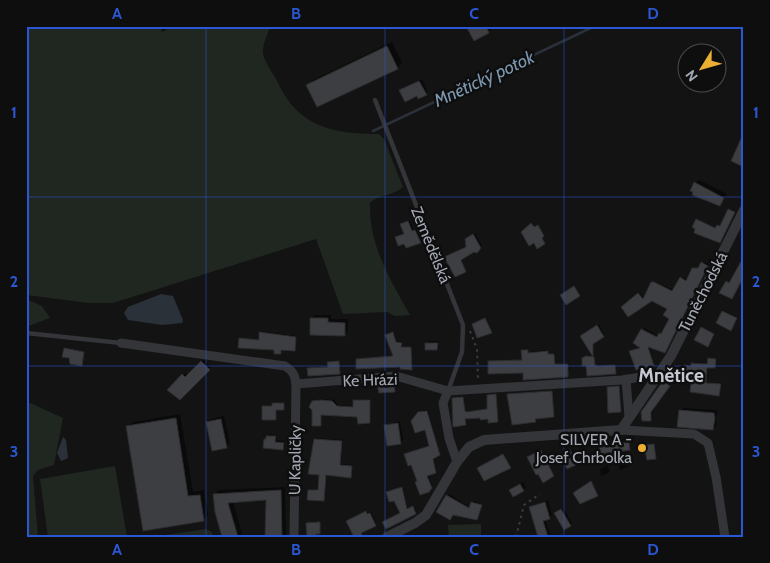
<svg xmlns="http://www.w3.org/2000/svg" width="770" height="563" viewBox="0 0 770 563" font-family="Cabin,sans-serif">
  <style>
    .green { fill: #1f2720 }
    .water { fill: #2a3138 }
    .shadow { fill: #0007 }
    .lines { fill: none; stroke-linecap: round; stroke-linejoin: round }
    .stream { stroke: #2a3138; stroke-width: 2.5 }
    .building { fill: #3d3e41; stroke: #2d2d30 }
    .path { stroke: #3a3c40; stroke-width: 2; stroke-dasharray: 2.5 4; stroke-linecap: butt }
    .service { stroke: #343539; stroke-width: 4.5 }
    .minor { stroke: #343539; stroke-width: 9 }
    .tertiary { stroke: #343539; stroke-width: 10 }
    .grid { fill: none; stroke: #2b57d4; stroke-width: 1; stroke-opacity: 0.55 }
    .poi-dot { fill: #ecaf34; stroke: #0e0e0f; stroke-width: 2 }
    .labels { text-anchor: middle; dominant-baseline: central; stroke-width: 5; stroke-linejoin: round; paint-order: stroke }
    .street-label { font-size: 16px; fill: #a5a9b4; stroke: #0e0e0f }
    .poi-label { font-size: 16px; fill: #a5a9b4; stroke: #0e0e0f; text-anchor: end }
    .water-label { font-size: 18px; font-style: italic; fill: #7c97af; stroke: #0e0e0f }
    .quarter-label { font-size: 19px; font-weight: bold; fill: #c6c8d1; stroke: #0e0e0f }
    .neatline { fill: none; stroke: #2b57d4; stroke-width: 2 }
    .grid-label { font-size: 16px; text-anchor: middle; font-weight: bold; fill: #2b57d4 }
  </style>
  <rect width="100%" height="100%" fill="#131314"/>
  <!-- green -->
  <g class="green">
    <path d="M26,26H160L162,32L168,29L167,26H270C268,34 262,45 263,53C264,61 273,73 277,81C298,127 332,134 379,134L384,139L403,187C394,196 379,194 370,203C369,246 390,279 410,315L395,316L387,312L343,314L316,239L113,303H89L26,295Z"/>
    <polygon points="26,299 42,306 50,318 26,327"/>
    <polygon points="26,401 63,418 54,465 38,470 33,476 38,537 26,537"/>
    <polygon points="115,466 127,537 48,537 40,479"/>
    <polygon points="481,524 481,537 449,537 448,525"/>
    <polygon points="206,529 212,532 213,537 152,537"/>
  </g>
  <!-- water -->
  <g class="water">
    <polygon points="161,294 173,296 183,320 182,323 162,325 128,320 124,313 128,307"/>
    <polygon points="63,437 66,440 68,458 61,461 57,453"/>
  </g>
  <!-- shadow -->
  <g class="shadow">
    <polygon points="468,26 493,26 493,27 488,32"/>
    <polygon points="392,42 402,63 397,68 308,85 313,80"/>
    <polygon points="422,79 428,92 426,94 417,95 403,88"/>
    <polygon points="699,180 727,194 720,205 694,192 695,183"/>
    <polygon points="731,209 735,211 721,240 697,220 717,228 721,225"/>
    <polygon points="410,220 414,230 417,229 422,240 420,242 396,238 405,233 402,224"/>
    <polygon points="475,233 482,246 477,252 474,251 462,258 465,271 445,257 467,246 468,238"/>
    <polygon points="704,262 709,264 666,350 650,346 653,364 630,351 641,347 644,328 659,336 671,318 669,308 652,299 623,308 640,293 644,299 654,281 674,290 682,277 688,280 693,269 700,267"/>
    <polygon points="723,311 737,317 732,329 718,323"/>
    <polygon points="315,315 331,315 331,319 348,319 348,331 344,335 312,318"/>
    <polygon points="599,324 604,334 594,342 593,355 581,336"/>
    <polygon points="261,331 296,336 296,349 282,349 281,353 275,349 240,339 260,339"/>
    <polygon points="394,332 397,341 402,342 402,346 412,346 411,369 357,359 394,356 387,335"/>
    <polygon points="429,341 439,341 439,347 437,349 426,343"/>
    <polygon points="528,350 528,352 548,350 549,354 555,354 556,364 569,363 570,370 524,372 490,361 523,360 522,351"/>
    <polygon points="710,358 716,358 716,366 708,366 707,383 722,384 719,394 692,382 685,366 692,365 693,362 709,363"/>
    <polygon points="204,359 211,367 180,398 169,390 185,373 188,375"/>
    <polygon points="666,380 671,383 653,409 652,418 643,420"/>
    <polygon points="552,391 554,415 536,417 535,421 508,394"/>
    <polygon points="496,394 497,421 481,417 466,418 465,424 453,398 464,397 465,410 469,412 488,409 488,395"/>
    <polygon points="323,399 334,400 338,405 354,406 356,399 370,399 371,421 370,422 359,416 322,413 320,424 313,402"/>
    <polygon points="284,403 283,409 277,409 276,419 263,407"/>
    <polygon points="684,408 717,410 716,426 713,429 680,411"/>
    <polygon points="428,410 440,453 434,457 436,470 428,474 432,486 430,489 418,481 405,454 430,445 426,428 412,421 420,411"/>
    <polygon points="180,414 193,492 204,490 208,515 203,520 128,427 133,422"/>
    <polygon points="224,416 230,443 226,447 207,422 211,419"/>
    <polygon points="400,421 403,440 400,443 385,425"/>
    <polygon points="270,434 277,435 277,440 285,441 285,446 283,449 265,439"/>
    <polygon points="317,438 343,440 341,464 353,465 350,476 327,474 324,500 309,490 320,490 321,474"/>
    <polygon points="572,448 579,461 577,463 561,455"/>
    <polygon points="542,450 554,475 543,481 529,457"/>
    <polygon points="627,459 629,466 620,470 619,463"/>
    <polygon points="607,465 610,472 601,476 600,469"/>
    <polygon points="523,482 526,488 513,495 510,490"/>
    <polygon points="285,487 286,537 265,537 267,498 233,501 243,537 223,537 214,495 219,490"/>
    <polygon points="403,487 408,509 414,506 417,511 386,528 401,513 389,492"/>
    <polygon points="449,494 471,508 474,501 482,504 478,517 437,512"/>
    <polygon points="548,500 552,515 545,519 551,537 541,537 531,507"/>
    <polygon points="563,508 572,523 564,528 557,511"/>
    <polygon points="367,511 369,513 371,512 376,523 362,531 362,535 349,520"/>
    <polygon points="533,535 533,537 522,537 523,536"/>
  </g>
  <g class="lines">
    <!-- stream -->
    <polyline class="stream" points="373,131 595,26"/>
  </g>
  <!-- building -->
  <g class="building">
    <polygon points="466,26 486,26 489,33 474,41"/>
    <polygon points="387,46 398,69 317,107 306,85"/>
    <polygon points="419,81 427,95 418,99 417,96 405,102 399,90"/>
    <polygon points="744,132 744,167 731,161"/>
    <polygon points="694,182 724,198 720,206 692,195 693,192 690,191"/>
    <polygon points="728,209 735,212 720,243 694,233 695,229 692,227 696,219 715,228 717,225 720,226"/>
    <polygon points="408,221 412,231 415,230 421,243 406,248 404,244 398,246 395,237 404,234 400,224"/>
    <polygon points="531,223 534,227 538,225 544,236 542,238 545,244 537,249 534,243 529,246 521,232"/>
    <polygon points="473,234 481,248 477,253 474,252 461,260 466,272 455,277 444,257 466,247 465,239"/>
    <polygon points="744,256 744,276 732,299 719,293 726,281 729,283"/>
    <polygon points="701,262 708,266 665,353 648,347 654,366 636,370 629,351 640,348 633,343 641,329 657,337 659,333 661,334 669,319 663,315 667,309 652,301 628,317 621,307 638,293 643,299 651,282 654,282 672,291 680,277 686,281 692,268 698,268"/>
    <polygon points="574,286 580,296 566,305 560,295"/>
    <polygon points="722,311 737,318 731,331 716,323"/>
    <polygon points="310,318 328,318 328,322 345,323 345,336 310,335"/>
    <polygon points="485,318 492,333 477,338 472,324"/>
    <polygon points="597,325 604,337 593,344 593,357 580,336"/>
    <polygon points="701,327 714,334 708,347 694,340"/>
    <polygon points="259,332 296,337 295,351 281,350 281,354 274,354 274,350 238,348 239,338 259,340"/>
    <polygon points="393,332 396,342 402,343 401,347 411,347 412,370 400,369 400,367 356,369 356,359 393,356 385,335"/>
    <polygon points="425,343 438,343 437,350 425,350"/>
    <polygon points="64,348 84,352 82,366 70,364 69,358 62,357"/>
    <polygon points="521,350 528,350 528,353 548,351 548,354 554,354 555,364 568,364 568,377 523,380 523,373 488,374 488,361 522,360"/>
    <polygon points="586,356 594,357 595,365 598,366 615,365 616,374 587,376 586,366 582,366 582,358"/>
    <polygon points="708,358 716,359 715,368 707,368 706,383 721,384 719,396 690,392 691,383 683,383 684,365 691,366 691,363 707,364"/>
    <polygon points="201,361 210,370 180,400 167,390 182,374 185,377"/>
    <polygon points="339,361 340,374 308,376 307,368 328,367 327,362"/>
    <polygon points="663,381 670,386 651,412 651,421 642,421 641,412"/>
    <polygon points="394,383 395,392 379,393 377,385"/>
    <polygon points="619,386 621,412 608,413 607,387"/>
    <polygon points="552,391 554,417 535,419 536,422 512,425 507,394"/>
    <polygon points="496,394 498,422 488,423 488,419 480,420 480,418 465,419 466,425 453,427 452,398 463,397 465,411 467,412 487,409 487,395"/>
    <polygon points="321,400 332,401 337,406 353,407 353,400 370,400 370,423 358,424 357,417 321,415 321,426 312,426 312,410 309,407 312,401"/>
    <polygon points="272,403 284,403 284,410 276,410 276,420 262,420 262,406 272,406"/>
    <polygon points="679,410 714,413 715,418 713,430 677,427"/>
    <polygon points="427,411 440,455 433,459 436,473 427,476 432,488 429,492 420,495 415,482 417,481 411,465 408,466 404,454 429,446 425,430 415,433 411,421 418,412"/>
    <polygon points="176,418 188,496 200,495 204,521 143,531 126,426"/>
    <polygon points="221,419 227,448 212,451 206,422"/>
    <polygon points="398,423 401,444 387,446 384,425"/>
    <polygon points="266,436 276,436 275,442 284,443 283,450 263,448 264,439 266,439"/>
    <polygon points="314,439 342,441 340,465 352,466 351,478 326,475 324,501 307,500 308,490 318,490 319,475 308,474"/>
    <polygon points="629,442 630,450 600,454 599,447"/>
    <polygon points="654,444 656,459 647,460 644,445"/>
    <polygon points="570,449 578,464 567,469 559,455"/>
    <polygon points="541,450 554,476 543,483 538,474 536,475 527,457"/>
    <polygon points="503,454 511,468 484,481 477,468"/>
    <polygon points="591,481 598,496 580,504 573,493"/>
    <polygon points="520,484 524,491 513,497 509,490"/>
    <polygon points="402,487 407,509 413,506 416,514 386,529 382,522 400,513 394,501 389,502 386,492"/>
    <polygon points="281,490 282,537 265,537 266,500 228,503 238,537 222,537 215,512 213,494"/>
    <polygon points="446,495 469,508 471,502 482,505 477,520 453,515 450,520 436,512"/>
    <polygon points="545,502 550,519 543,521 548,537 538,537 529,507"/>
    <polygon points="561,509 571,526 564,530 554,513"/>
    <polygon points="366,511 367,514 370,513 376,526 361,533 363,537 354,537 346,521"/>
    <polygon points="320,522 320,534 316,534 316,537 307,537 306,523"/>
  </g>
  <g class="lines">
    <!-- path -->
    <g class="path">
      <polyline points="470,331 477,349 478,380"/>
      <polyline points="516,537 524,505 540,494"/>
    </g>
    <!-- service -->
    <g class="service">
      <polyline points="375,100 463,325 462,352 448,391"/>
      <polyline points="26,333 121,343"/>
    </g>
    <!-- minor -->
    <g class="minor">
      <path d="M121,343L285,366C293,371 295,375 296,384L294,537"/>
      <polyline points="626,379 629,417"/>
      <polyline points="296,384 396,376 448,391 622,380 660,374"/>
      <polyline points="448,391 443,403 449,438 457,462"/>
      <polyline points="621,430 694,434 708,443 716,477 725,537"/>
    </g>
    <!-- tertiary -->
    <polyline class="tertiary" points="387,537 415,523 426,515 457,462 469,447 484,440 621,430 671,356 744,210"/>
  </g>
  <!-- grid -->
  <path class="grid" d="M206,26V537M385,26V537M564,26V537M26,197H744M26,366H744"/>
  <!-- markers -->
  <circle class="poi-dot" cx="642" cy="448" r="5"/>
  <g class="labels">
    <!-- street labels -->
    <g class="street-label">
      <text transform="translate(431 245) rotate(68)">Zemědělská</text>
      <text transform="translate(703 292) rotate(-63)">Tuněchodská</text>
      <text transform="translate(370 380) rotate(-2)">Ke Hrázi</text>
      <text transform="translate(295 460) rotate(-89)">U Kapličky</text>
    </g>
    <!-- poi labels -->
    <g class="poi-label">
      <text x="632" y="439">SILVER A -<tspan x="632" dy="18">Josef Chrbolka</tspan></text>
    </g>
    <!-- water labels -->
    <g class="water-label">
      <text transform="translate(484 79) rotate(-25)">Mnětický potok</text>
    </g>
    <!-- quarter labels -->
    <g class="quarter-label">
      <text x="671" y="375">Mnětice</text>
    </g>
  </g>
  <!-- border -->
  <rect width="770" height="563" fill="none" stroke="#0e0e0f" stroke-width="55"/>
  <!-- north arrow -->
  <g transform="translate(702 68) rotate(233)"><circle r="24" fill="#0e0e0f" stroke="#4a4c51"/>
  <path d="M0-4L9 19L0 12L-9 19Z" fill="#ecaf34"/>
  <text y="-8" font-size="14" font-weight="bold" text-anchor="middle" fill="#a5a9b4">N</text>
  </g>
  <rect x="28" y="28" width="714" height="508" class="neatline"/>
  <g class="grid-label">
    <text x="117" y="19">A</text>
    <text x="296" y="19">B</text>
    <text x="474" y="19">C</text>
    <text x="653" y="19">D</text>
    <text x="14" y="118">1</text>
    <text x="756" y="118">1</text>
    <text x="14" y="287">2</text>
    <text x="756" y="287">2</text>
    <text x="14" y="457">3</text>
    <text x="756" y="457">3</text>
    <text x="117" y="555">A</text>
    <text x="296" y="555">B</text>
    <text x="474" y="555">C</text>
    <text x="653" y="555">D</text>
  </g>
</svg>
